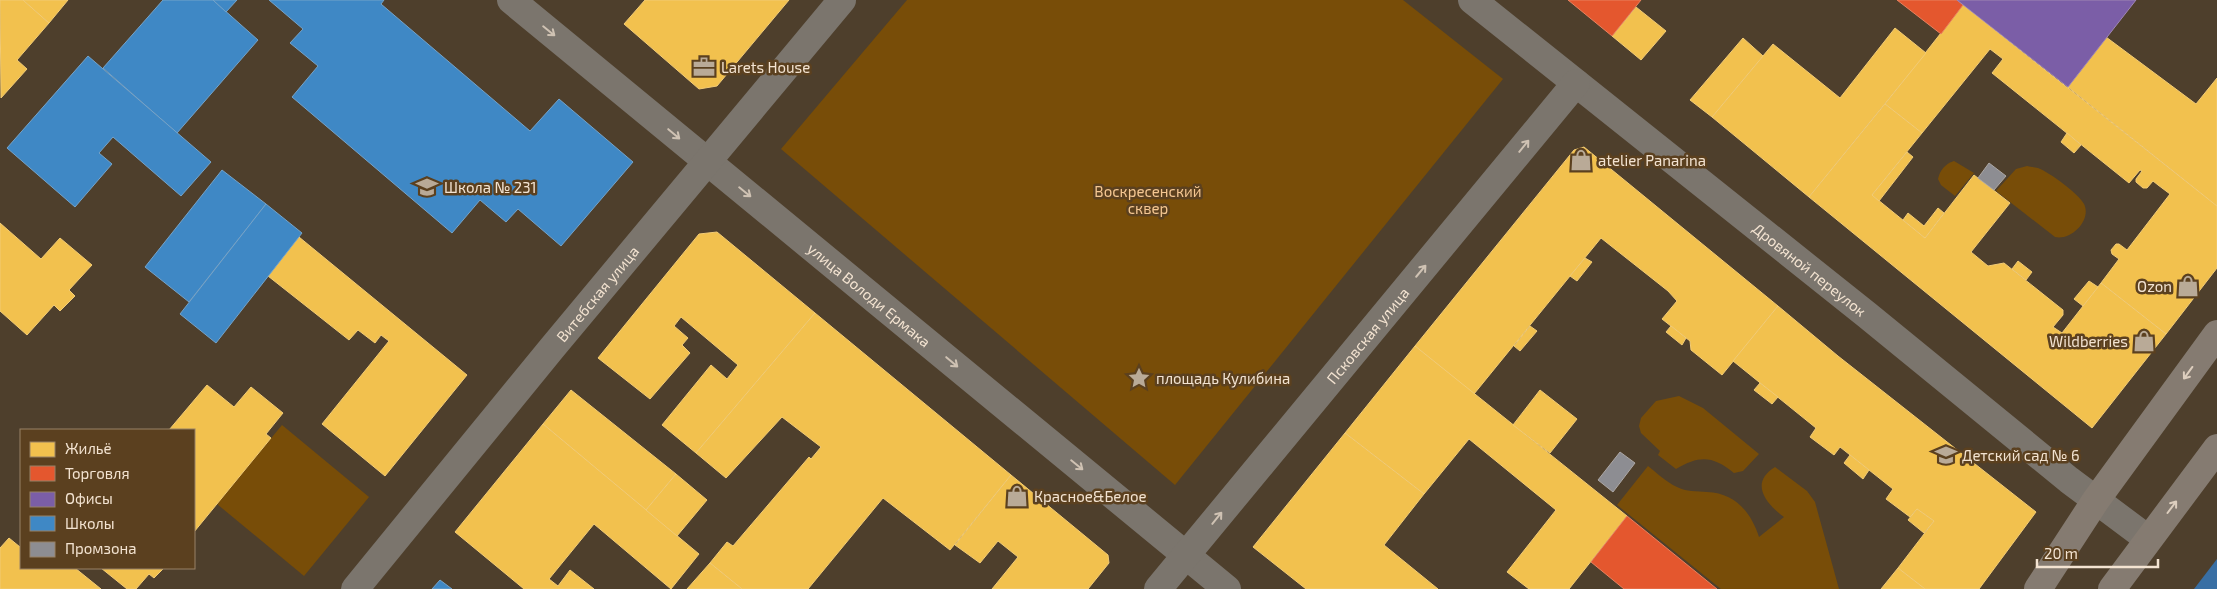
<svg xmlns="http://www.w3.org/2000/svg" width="2217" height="589" viewBox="0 0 2217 589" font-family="'Exo 2',sans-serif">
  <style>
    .green { fill: #784d08 }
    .water { fill: #396fa4 }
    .homes { fill: #f2c14e; stroke: #f2cb75 }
    .shops { fill: #e4572e; stroke: #e8815f }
    .offices { fill: #7b5ea7; stroke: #9f86b4 }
    .schools { fill: #3f88c5; stroke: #75a3c9 }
    .industry { fill: #8d8d92; stroke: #aca7a5 }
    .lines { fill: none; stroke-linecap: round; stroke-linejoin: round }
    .street { stroke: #7b756d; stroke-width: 28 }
    .primary { stroke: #857b71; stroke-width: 28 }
    .oneway { stroke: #cfc2b3 }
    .oneway2 { stroke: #ddcebe }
    .labels { text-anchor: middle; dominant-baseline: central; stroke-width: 5; stroke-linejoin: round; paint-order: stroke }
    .poi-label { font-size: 15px; fill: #f3e3d1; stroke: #5b401f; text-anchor: start }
    .park-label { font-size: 15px; fill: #f5c792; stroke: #5b401f }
    .street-label { font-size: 15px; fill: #f3e3d1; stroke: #5b401f }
  </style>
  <rect width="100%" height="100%" fill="#4e3f2c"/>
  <!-- green -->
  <g class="green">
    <polygon points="907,0 1403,0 1503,79 1175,485 781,149"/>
    <path d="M1954,161L1974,173L1955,196L1941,185L1938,179C1940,170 1945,164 1954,161Z"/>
    <path d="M2027,166C2031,167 2035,167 2038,168C2049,172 2079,194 2084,204C2092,220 2071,241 2055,237L1996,191L2016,169Z"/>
    <path d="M1679,396L1703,408L1759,454L1743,471L1734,473C1713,456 1700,455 1676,469L1658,455L1660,451L1641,433L1639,426L1641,418L1656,401Z"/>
    <polygon points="282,425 369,497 304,576 217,504"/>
    <path d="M1648,466C1657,473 1666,482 1677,487C1686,492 1697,491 1707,492C1735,493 1751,512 1759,537L1784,517C1766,504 1749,483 1775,467L1807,491L1815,502L1839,589H1721L1617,505Z"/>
  </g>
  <!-- water -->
  <polygon class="water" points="2217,559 2217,589 2194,589"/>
  <!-- homes -->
  <g class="homes">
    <polygon points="0,0 23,0 49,23 17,60 27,69 1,98"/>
    <polygon points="23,0 68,0 49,23"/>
    <polygon points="645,0 789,0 717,86 699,89 624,24"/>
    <polygon points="1963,5 2217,206 2217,268 2166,334 2101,283 2119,259 2112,254 2111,250 2116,244 2119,244 2127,250 2170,194 2158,185 2153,181 2147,188 2143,188 2136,182 2136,179 2142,171 2140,170 2129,183 1992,73 2003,59 1990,49 1922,133 1885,104"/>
    <polygon points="1636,7 1666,31 1641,60 1612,36"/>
    <polygon points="1895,28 1926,53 1809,197 1712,117 1773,44 1840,98"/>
    <polygon points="2106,37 2196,104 2217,78 2217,206 2068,87"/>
    <polygon points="1743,38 1763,56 1712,117 1690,100"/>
    <polygon points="1885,104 1922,133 1872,195 1925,238 1974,175 2010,203 1971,252 1988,266 2004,263 2063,310 2063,315 2053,327 2062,333 2101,283 2166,334 2092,428 1809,197"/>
    <polygon points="2067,133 2081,145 2074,153 2061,142"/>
    <polygon points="1584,147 1778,306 1722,375 1691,350 1690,341 1662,319 1677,301 1668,291 1601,238 1474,394 1415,346 1574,150"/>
    <polygon points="1907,152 1913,157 1879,201 1872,195"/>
    <polygon points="1938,208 1944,213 1925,238 1903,220 1908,213 1924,226"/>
    <polygon points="0,223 41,259 60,238 92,265 69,290 75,296 60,311 54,305 27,335 0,311"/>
    <polygon points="717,232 815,313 696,453 662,425 711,365 727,379 738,365 681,317 674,326 688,338 682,345 690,353 650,399 598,358 699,234"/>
    <polygon points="299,237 467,375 385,476 322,424 389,341 381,335 375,343 358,330 349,340 268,276"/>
    <polygon points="1585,258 1592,262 1577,281 1570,276"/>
    <polygon points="2018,261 2032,272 2026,280 2012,269"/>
    <polygon points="2089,281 2098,287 2083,306 2074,299"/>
    <polygon points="1778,306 1838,356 2036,512 1979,589 1925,589 1898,568 1934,521 1917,509 1910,517 1886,499 1893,489 1840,447 1834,455 1810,437 1816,428 1733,361"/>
    <polygon points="815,313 1011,475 950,550 883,498 808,589 742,589 710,563 727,542 733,546 809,457 811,459 821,447 782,417 726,478 696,453"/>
    <polygon points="1530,326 1537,331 1520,351 1514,346"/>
    <polygon points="1671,326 1686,338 1682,345 1666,332"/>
    <polygon points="1415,346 1627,516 1569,589 1529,589 1507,572 1556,510 1469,439 1424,494 1345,433"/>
    <polygon points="1760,383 1778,397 1772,404 1754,390"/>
    <polygon points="207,385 234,407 251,387 283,413 266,434 271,438 194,532 194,430 169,430"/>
    <polygon points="571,390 676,474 646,510 543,424"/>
    <polygon points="1540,390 1577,419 1550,453 1513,425"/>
    <polygon points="543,424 699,554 671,589 594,524 549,579 558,586 570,570 594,589 524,589 455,532"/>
    <polygon points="1345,433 1424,494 1384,545 1438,589 1306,589 1253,547"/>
    <polygon points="1850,455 1869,470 1863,479 1844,463"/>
    <polygon points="676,474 707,500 677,536 646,510"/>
    <polygon points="1011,475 1108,555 1109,563 1088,589 992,589 1018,557 998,541 980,563 955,545"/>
    <polygon points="1917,509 1934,521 1924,533 1908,520"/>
    <polygon points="9,538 20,547 21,546 21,568 75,568 101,589 0,589 0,548"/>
    <polygon points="710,563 742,589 687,589"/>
    <polygon points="101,568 164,568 154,578 149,574 136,589 127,589"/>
    <polygon points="1898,568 1925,589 1881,589"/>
  </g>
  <!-- shops -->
  <g class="shops">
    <polygon points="1568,0 1641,0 1612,36"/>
    <polygon points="1897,0 1957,0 1963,5 1941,34"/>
    <polygon points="1627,516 1717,589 1624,589 1591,562"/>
  </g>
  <!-- offices -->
  <polygon class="offices" points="1957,0 2136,0 2068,87"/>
  <!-- schools -->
  <g class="schools">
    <polygon points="163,0 213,0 258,40 177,133 103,68"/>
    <polygon points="213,0 237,0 226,12"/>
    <polygon points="269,0 384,0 381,4 530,131 559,99 633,162 561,246 518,209 506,222 480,200 452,233 292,97 318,66 290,43 303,29"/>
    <polygon points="88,56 211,162 181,196 113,137 99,153 112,164 75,207 7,148"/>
    <polygon points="222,170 266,204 189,302 145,267"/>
    <polygon points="266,204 302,233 216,343 180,314"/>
    <polygon points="440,580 452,589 432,589"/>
  </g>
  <!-- industry -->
  <g class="industry">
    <polygon points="1989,163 2006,176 1994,190 1978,178"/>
    <polygon points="1620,452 1635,463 1613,492 1598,480"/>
  </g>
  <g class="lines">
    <!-- street -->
    <g class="street">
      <path id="s1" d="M511,0L1227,589"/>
      <path id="s2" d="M1472,0L1867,315L2069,480L2148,539"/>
      <path id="s3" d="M355,589L552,348L842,0"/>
      <path id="s4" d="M1158,589L1576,83"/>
    </g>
    <!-- primary -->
    <g class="primary">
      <polyline points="2038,589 2096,500 2217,334"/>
      <polyline points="2112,589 2217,448"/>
    </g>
  </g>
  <!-- one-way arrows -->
  <defs><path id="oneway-shaft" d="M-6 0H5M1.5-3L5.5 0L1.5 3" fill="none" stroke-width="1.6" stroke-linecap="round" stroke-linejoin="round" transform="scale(1.25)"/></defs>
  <g class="oneway">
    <use href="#oneway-shaft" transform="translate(549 31) rotate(39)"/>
    <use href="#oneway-shaft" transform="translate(674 134) rotate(40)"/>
    <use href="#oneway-shaft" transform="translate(1524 146) rotate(-51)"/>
    <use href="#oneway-shaft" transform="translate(745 192) rotate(39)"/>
    <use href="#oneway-shaft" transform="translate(1421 271) rotate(-50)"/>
    <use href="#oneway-shaft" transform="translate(952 362) rotate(40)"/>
    <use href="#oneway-shaft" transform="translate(1077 465) rotate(39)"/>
    <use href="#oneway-shaft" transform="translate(1217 518) rotate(-51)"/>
  </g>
  <g class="oneway2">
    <use href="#oneway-shaft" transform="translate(2188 373) rotate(126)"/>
    <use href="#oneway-shaft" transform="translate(2172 507) rotate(-53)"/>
  </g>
  <!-- icons -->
  <defs>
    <g id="office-bare" transform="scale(1.725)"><path d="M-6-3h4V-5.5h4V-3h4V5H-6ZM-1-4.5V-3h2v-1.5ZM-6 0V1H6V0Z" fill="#b9aa97" stroke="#5b401f" stroke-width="2.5" paint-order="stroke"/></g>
    <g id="shop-bare" transform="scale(1.725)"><path d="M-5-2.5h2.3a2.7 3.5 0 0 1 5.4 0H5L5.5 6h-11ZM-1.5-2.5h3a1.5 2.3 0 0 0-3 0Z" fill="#b9aa97" stroke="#5b401f" stroke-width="2.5" paint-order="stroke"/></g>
    <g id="school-bare" transform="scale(1.725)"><path d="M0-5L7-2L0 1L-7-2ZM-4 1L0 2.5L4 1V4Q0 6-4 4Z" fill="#b9aa97" stroke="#5b401f" stroke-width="2.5" paint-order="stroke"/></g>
    <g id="sight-bare" transform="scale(1.725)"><path d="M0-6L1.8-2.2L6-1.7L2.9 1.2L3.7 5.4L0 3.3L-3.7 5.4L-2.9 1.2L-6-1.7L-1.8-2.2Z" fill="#b9aa97" stroke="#5b401f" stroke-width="2.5" paint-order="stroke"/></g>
  </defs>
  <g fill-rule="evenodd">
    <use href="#office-bare" x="704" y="67"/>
    <use href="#shop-bare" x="1581" y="160"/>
    <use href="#school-bare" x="427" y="187"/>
    <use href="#shop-bare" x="2188" y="286"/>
    <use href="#shop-bare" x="2144" y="341"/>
    <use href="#sight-bare" x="1139" y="378"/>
    <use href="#school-bare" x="1946" y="455"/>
    <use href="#shop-bare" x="1017" y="496"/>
  </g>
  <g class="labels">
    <!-- poi labels -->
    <g class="poi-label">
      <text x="721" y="67">Larets House</text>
      <text x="1598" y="160">atelier Panarina</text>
      <text x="444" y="187">Школа № 231</text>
      <text x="2172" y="286" text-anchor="end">Ozon</text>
      <text x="2128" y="341" text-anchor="end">Wildberries</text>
      <text x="1156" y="378">площадь Кулибина</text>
      <text x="1962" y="455">Детский сад № 6</text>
      <text x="1034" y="496">Красное&amp;Белое</text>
    </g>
    <!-- park labels -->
    <g class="park-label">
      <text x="1148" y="191">Воскресенский<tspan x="1148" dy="17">сквер</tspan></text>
    </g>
    <!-- street labels -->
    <g class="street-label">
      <text stroke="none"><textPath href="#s2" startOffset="432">Дровяной переулок</textPath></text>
      <text stroke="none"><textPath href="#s3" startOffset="382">Витебская улица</textPath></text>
      <text stroke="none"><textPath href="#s1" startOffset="464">улица Володи Ермака</textPath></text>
      <text stroke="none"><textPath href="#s4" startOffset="329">Псковская улица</textPath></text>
    </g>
  </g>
  <!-- legend -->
  <rect x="20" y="429" width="175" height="140" fill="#5b401f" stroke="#988166"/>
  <rect x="30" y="442" width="25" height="15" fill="#f2c14e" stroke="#988166"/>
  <text x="65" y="454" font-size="15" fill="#f3e3d1">Жильё</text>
  <rect x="30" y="466" width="25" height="15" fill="#e4572e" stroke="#988166"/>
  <text x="65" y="479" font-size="15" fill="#f3e3d1">Торговля</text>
  <rect x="30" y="492" width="25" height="15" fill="#7b5ea7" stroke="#988166"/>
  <text x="65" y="504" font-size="15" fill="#f3e3d1">Офисы</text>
  <rect x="30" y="516" width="25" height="15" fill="#3f88c5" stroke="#988166"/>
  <text x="65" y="529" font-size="15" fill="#f3e3d1">Школы</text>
  <rect x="30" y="542" width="25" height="15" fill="#8d8d92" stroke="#988166"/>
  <text x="65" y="554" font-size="15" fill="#f3e3d1">Промзона</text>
  <!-- scale -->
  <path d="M2037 559v8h121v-8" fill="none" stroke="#f3e3d1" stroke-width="2.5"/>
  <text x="2044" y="559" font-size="15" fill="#f3e3d1" stroke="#5b401f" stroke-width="4" paint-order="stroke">20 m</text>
</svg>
